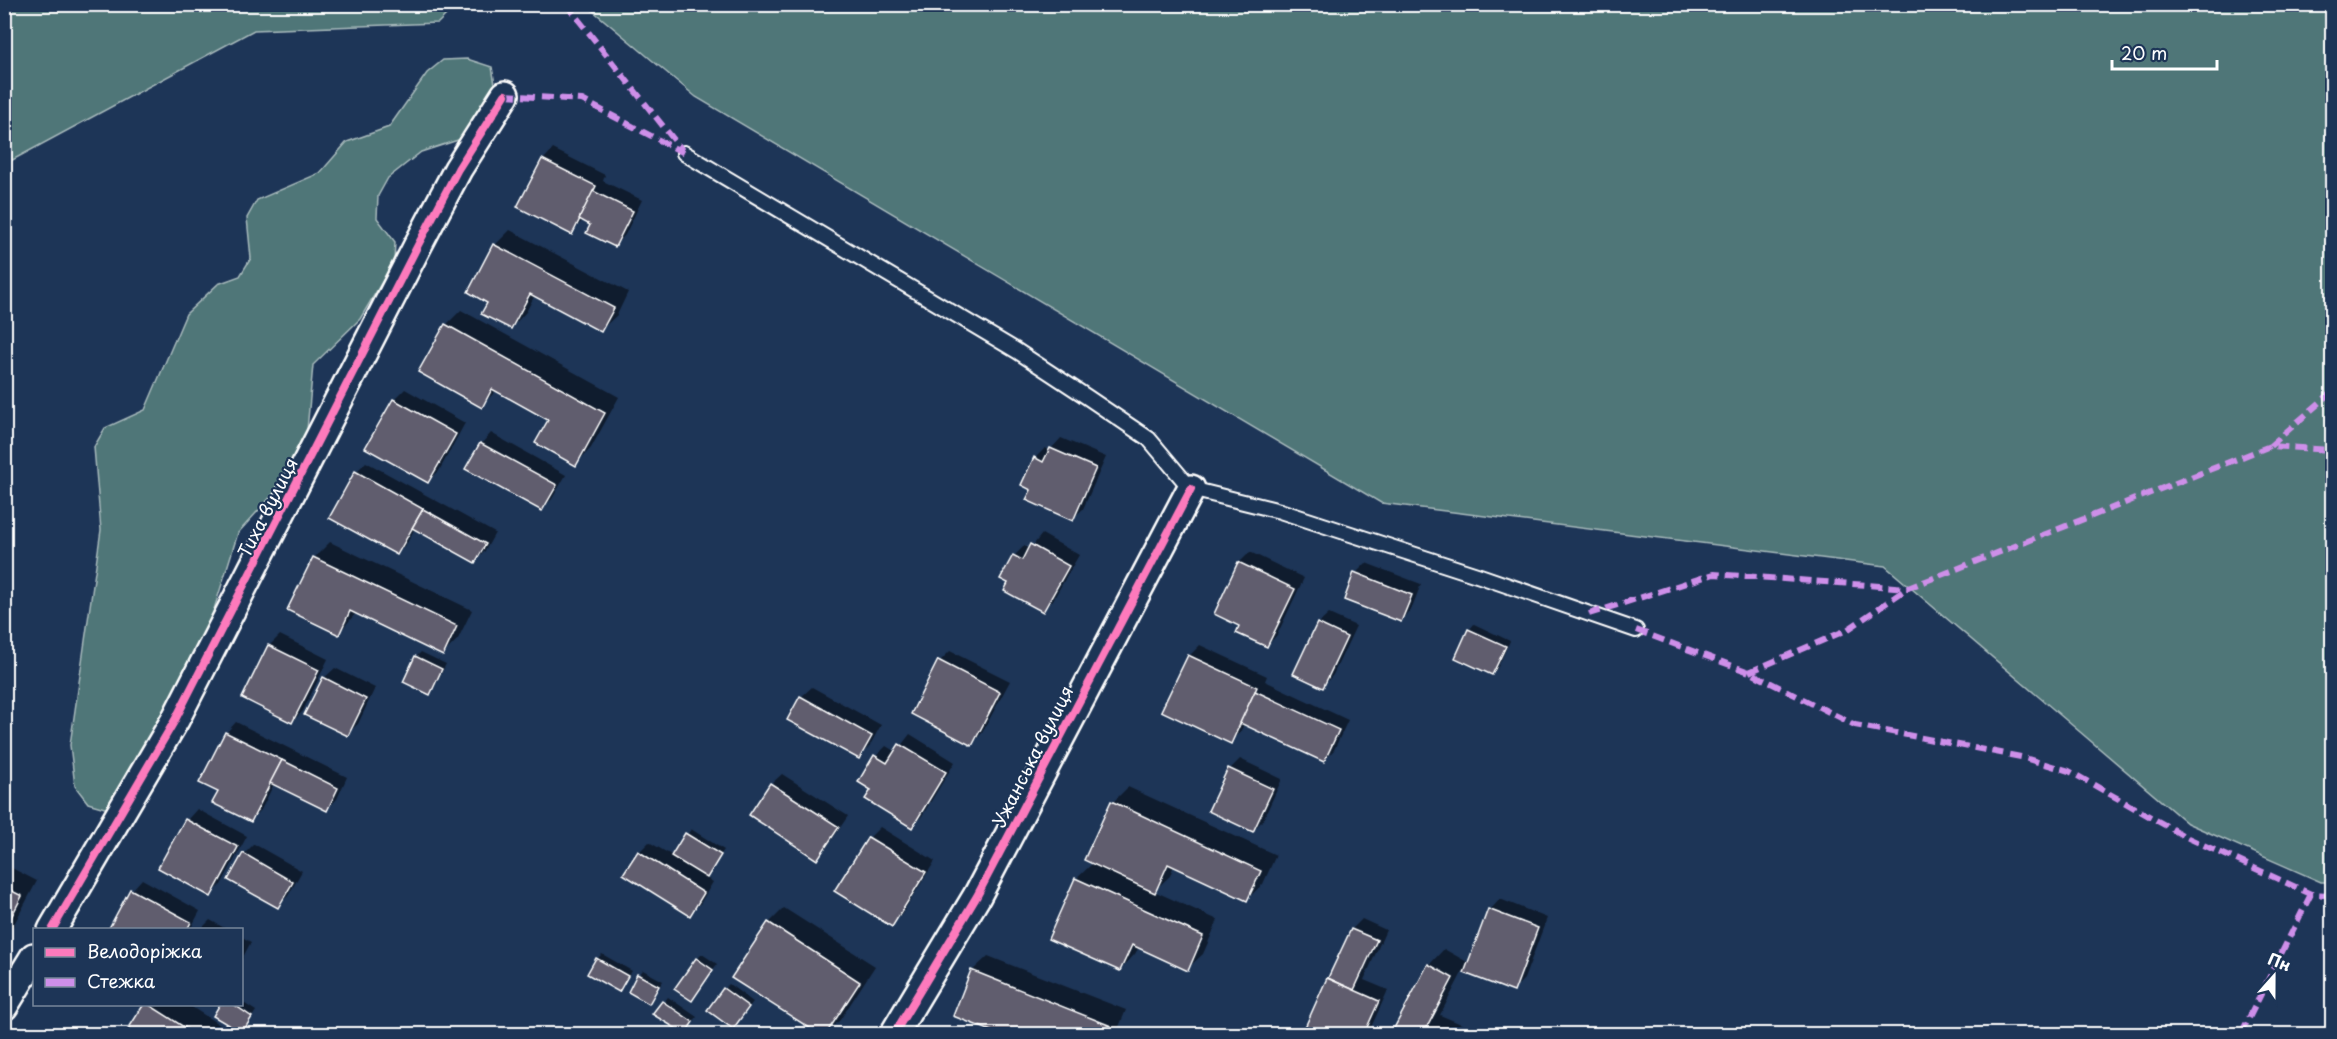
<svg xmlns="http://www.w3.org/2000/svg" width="2337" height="1039" viewBox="0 0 2337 1039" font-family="'Playpen Sans',sans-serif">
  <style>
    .green { fill: #507678; stroke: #a8babc; stroke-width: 1.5 }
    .shadow { fill: #0007 }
    .building { fill: #615d6e; stroke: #fff; stroke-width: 1.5 }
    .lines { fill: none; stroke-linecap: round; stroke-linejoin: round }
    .service-casing { stroke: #fff; stroke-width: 18 }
    .minor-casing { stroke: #fff; stroke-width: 32 }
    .service { stroke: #1d3557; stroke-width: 14 }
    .minor { stroke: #1d3557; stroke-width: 27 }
    .quiet { stroke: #ce8fe9; stroke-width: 6; stroke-dasharray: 12 6; stroke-linecap: butt }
    .cycleway-casing { stroke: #1d3557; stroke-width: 11 }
    .cycleway { stroke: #fd7abc; stroke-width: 8 }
    .labels { text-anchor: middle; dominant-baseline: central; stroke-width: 4.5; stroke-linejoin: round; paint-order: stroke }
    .street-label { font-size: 18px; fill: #fff; stroke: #1d3557 }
  </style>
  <rect width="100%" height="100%" fill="#1d3557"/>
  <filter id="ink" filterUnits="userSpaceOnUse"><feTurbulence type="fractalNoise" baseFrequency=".0167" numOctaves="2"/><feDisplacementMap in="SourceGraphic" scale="12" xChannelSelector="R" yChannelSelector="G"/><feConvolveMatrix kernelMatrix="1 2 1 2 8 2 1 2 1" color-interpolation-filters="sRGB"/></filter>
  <g filter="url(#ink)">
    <!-- green -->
    <g class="green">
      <polygon points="5,4 456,4 456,5 438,23 254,30 5,164"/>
      <polygon points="586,5 2332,5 2332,882 2321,882 2187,823 1885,566 1381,503 696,97"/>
      <polygon points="467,59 492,67 495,84 486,103 461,139 421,152 388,178 378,196 377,218 395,242 394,262 360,319 313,365 307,430 295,470 238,533 205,638 122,792 108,809 88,803 75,786 70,745 101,530 94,447 105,428 145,410 186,314 218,284 240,276 251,258 247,218 257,200 320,173 347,142 389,127 427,73 443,60"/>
    </g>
    <!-- shadow -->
    <g class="shadow">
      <polygon points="553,149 605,175 603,181 642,200 625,235 615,245 592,224 583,220 571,233 543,160"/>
      <polygon points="510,230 628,292 617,315 601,330 535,295 526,312 511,328 489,302 495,245"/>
      <polygon points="461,310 619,397 591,448 576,464 550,419 497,390 481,406 446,325"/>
      <polygon points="405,389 465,423 439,471 428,481 368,448 394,400"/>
      <polygon points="491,433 566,475 552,499 542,509 481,444"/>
      <polygon points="1061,438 1106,457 1083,509 1072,519 1033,489 1035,458 1045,448 1050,450"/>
      <polygon points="366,462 495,533 485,551 475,562 415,528 407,543 397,554 356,472"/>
      <polygon points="1042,534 1079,555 1053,600 1043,611 1010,583 1014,556 1024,546 1030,549"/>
      <polygon points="330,542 472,610 458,639 443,654 356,613 339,633 289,609 314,558"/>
      <polygon points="1250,552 1304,578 1277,635 1267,646 1241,625 1239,563"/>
      <polygon points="1366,563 1421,584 1411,610 1401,620 1356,573"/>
      <polygon points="1329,614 1356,626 1333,675 1323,686 1318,624"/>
      <polygon points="1474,624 1510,641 1497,669 1492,674 1457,657 1470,629"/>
      <polygon points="280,635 328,659 303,711 292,722 269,646"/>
      <polygon points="1200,645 1267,676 1265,681 1348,720 1334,750 1324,761 1244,724 1241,731 1230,742 1189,656"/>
      <polygon points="950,651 1010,681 982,733 972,744 940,661"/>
      <polygon points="421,652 446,664 434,688 430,693 416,657"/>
      <polygon points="335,668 375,688 358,724 347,734 324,678"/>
      <polygon points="812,687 881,725 869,747 858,757 801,697"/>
      <polygon points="236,722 347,777 337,799 326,810 274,784 261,810 251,820 220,791 226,733"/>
      <polygon points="910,734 955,762 922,816 912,826 876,756 886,746 896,752"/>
      <polygon points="1240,759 1282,779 1263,820 1253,831 1230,769"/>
      <polygon points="782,774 848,816 827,847 817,858 771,784"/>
      <polygon points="1128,787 1276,855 1263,884 1247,899 1174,865 1170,876 1154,891 1218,920 1203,954 1187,969 1139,947 1135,954 1120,970 1076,879 1093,863 1113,802"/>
      <polygon points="197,809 247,836 221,885 210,895 160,868 187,820"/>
      <polygon points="880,827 935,861 902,914 892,925 869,838"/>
      <polygon points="691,829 724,850 705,877 713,882 700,904 689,914 639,852 649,842 673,856"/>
      <polygon points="254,844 302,871 288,896 277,906 244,854"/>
      <polygon points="4,864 37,881 4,943"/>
      <polygon points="142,879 200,911 190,930 110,930 132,890"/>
      <polygon points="1500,899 1547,918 1524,979 1513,990 1463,971 1440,1015 1466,1026 1462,1034 1393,1034 1429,965 1444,949 1469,963 1490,910"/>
      <polygon points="784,908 875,966 840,1020 825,1034 822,1034 734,977 769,923"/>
      <polygon points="1362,919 1386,930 1364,980 1388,990 1368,1034 1304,1034 1352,929"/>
      <polygon points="210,920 228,930 200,930"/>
      <polygon points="242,937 251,942 242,959"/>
      <polygon points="602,954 632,971 619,991 597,959"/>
      <polygon points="702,954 717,964 696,994 697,959"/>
      <polygon points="988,956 1126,1010 1116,1034 1003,1034 955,1015 972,971"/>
      <polygon points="643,970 663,981 649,1002 639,975"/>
      <polygon points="729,984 753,1002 737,1022 724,989"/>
      <polygon points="668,997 697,1017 683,1034 654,1014"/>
      <polygon points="242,1002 256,1011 242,1032 222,1004 242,1004"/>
      <polygon points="146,1004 187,1004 234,1034 127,1034"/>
      <polygon points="1560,1028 1576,1034 1554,1034"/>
      <polygon points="757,1029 765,1034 752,1034"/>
    </g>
    <!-- building -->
    <g class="building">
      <polygon points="542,159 596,186 572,235 517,207"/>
      <polygon points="593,191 633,211 615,247 586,233 590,225 579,219"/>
      <polygon points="493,244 614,308 601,332 530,294 511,329 481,314 487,303 468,292"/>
      <polygon points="445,324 605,413 576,466 535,443 548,420 492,389 482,408 418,372"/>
      <polygon points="393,399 456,434 428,483 365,448"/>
      <polygon points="480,443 557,485 542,511 465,469"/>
      <polygon points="1050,448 1096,468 1073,521 1026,500 1031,490 1021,485 1034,457 1043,462"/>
      <polygon points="355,471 423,509 397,555 329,518"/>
      <polygon points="423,509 486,544 475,563 412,528"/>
      <polygon points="1030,544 1069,566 1043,612 1004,591 1008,583 1000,579 1013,555 1022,560"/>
      <polygon points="313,557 457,626 443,656 350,611 339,635 287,610"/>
      <polygon points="1238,562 1295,589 1267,647 1236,633 1239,626 1214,614"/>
      <polygon points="1354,572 1412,595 1401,622 1344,600"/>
      <polygon points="1317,623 1347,637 1323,688 1293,674"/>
      <polygon points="1468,629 1506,646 1492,675 1455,658"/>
      <polygon points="268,645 319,670 292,723 242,698"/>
      <polygon points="1188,655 1257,687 1231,744 1161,711"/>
      <polygon points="415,656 442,669 430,695 403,682"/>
      <polygon points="938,660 1000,692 972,746 911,714"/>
      <polygon points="323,677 366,699 348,736 304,715"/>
      <polygon points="1255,691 1339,730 1324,762 1240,723"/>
      <polygon points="800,696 872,736 859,759 787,720"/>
      <polygon points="225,732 282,760 251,822 212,803 218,792 199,783"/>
      <polygon points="899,744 946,772 912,828 865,799 871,790 858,782 874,755 887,763"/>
      <polygon points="282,760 338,788 327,811 270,783"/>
      <polygon points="1228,768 1273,789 1253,832 1208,811"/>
      <polygon points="770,783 839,827 817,860 749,815"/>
      <polygon points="1111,801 1261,871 1247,901 1168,864 1155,893 1084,860"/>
      <polygon points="185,819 238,847 211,897 158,868"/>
      <polygon points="685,833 721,855 707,878 671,856"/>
      <polygon points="868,837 926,872 892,927 834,891"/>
      <polygon points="638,851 704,893 690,916 623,874"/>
      <polygon points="243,853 293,882 278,908 228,880"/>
      <polygon points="1075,878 1203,936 1188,971 1132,945 1120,971 1048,939"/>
      <polygon points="4,887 22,896 4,931"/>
      <polygon points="130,889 191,922 187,930 108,930"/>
      <polygon points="1488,909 1538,928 1514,992 1464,973"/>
      <polygon points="768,922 860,982 826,1034 819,1034 731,978"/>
      <polygon points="1351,929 1377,940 1354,990 1328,978"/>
      <polygon points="596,958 628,976 619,992 587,974"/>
      <polygon points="696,958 713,970 692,1001 674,989"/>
      <polygon points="1428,964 1453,978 1425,1031 1434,1034 1391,1034"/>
      <polygon points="971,970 1111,1026 1108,1034 999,1034 953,1016"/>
      <polygon points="637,974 659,986 649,1004 628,992"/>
      <polygon points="1327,978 1379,1001 1364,1034 1302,1034"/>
      <polygon points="723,988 749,1007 733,1029 707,1010"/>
      <polygon points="662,1001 693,1022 685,1034 652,1014"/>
      <polygon points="144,1004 148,1004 195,1034 125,1034"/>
      <polygon points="220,1004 233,1004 252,1017 242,1033 213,1016"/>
    </g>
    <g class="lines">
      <!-- service casing -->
      <g class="service-casing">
        <polyline id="service" points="684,153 1017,351 1087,397 1149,439 1191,489 1280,511 1480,576 1636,630"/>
      </g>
      <!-- minor casing -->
      <g class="minor-casing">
        <g id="minor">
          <polyline points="52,930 175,720 418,245 458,169 505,95"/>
          <polyline points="4,1006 34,957"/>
          <polyline points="894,1034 977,896 1191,489"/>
        </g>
      </g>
      <!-- service -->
      <use href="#service" class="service"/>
      <!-- minor -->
      <use href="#minor" class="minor"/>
      <!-- quiet -->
      <g class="quiet">
        <polyline points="235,4 240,6 248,4"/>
        <polyline points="566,4 682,150"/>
        <polyline points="505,95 582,100 684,153"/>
        <polyline points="2270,446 2332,392"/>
        <polyline points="1589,614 1714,574 1908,588 2270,446 2332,450"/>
        <polyline points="1636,630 1749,672 1855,725 2021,757 2069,771 2186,837 2311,894 2332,895"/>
        <polyline points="1749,672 1847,630 1908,588"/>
        <polyline points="2241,1034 2311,894"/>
      </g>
      <!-- cycleway casing -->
      <g class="cycleway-casing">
        <g id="cycleway">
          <polyline points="52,930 175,720 418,245 458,169 505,95"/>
          <polyline points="894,1034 977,896 1191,489"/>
        </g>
      </g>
      <!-- cycleway -->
      <use href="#cycleway" class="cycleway"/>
    </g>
  </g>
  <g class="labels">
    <!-- street labels -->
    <g class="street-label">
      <text transform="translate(267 507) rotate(-63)">Тиха вулиця</text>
      <text transform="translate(1032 756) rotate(-63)">Ужанська вулиця</text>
    </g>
  </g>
  <!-- margin -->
  <rect width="2337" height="1039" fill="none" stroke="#1d3557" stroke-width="24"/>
  <rect x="12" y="12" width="2313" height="1015" fill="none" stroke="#fff" stroke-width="2" filter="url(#ink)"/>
  <!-- legend -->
  <rect x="33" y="928" width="210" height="78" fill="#1d3557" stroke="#77869a" stroke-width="1.5"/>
  <rect x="45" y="948" width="30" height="9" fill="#fd7abc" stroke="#77869a" stroke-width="1.5"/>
  <text x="87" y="958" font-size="18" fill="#ffffff">Велодоріжка</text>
  <rect x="45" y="978" width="30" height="9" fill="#ce8fe9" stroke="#77869a" stroke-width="1.5"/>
  <text x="87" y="988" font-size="18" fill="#ffffff">Стежка</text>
  <!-- north arrow -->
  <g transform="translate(2274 976) rotate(21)" stroke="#1d3557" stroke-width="4.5" paint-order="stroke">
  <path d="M0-4.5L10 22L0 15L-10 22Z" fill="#ffffff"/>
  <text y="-9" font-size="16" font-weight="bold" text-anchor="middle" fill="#ffffff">Пн</text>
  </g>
  <!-- scale -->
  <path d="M2112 60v9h105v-9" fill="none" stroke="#ffffff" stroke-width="3"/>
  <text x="2121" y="60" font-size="18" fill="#ffffff" stroke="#1d3557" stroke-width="4.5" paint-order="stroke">20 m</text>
</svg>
